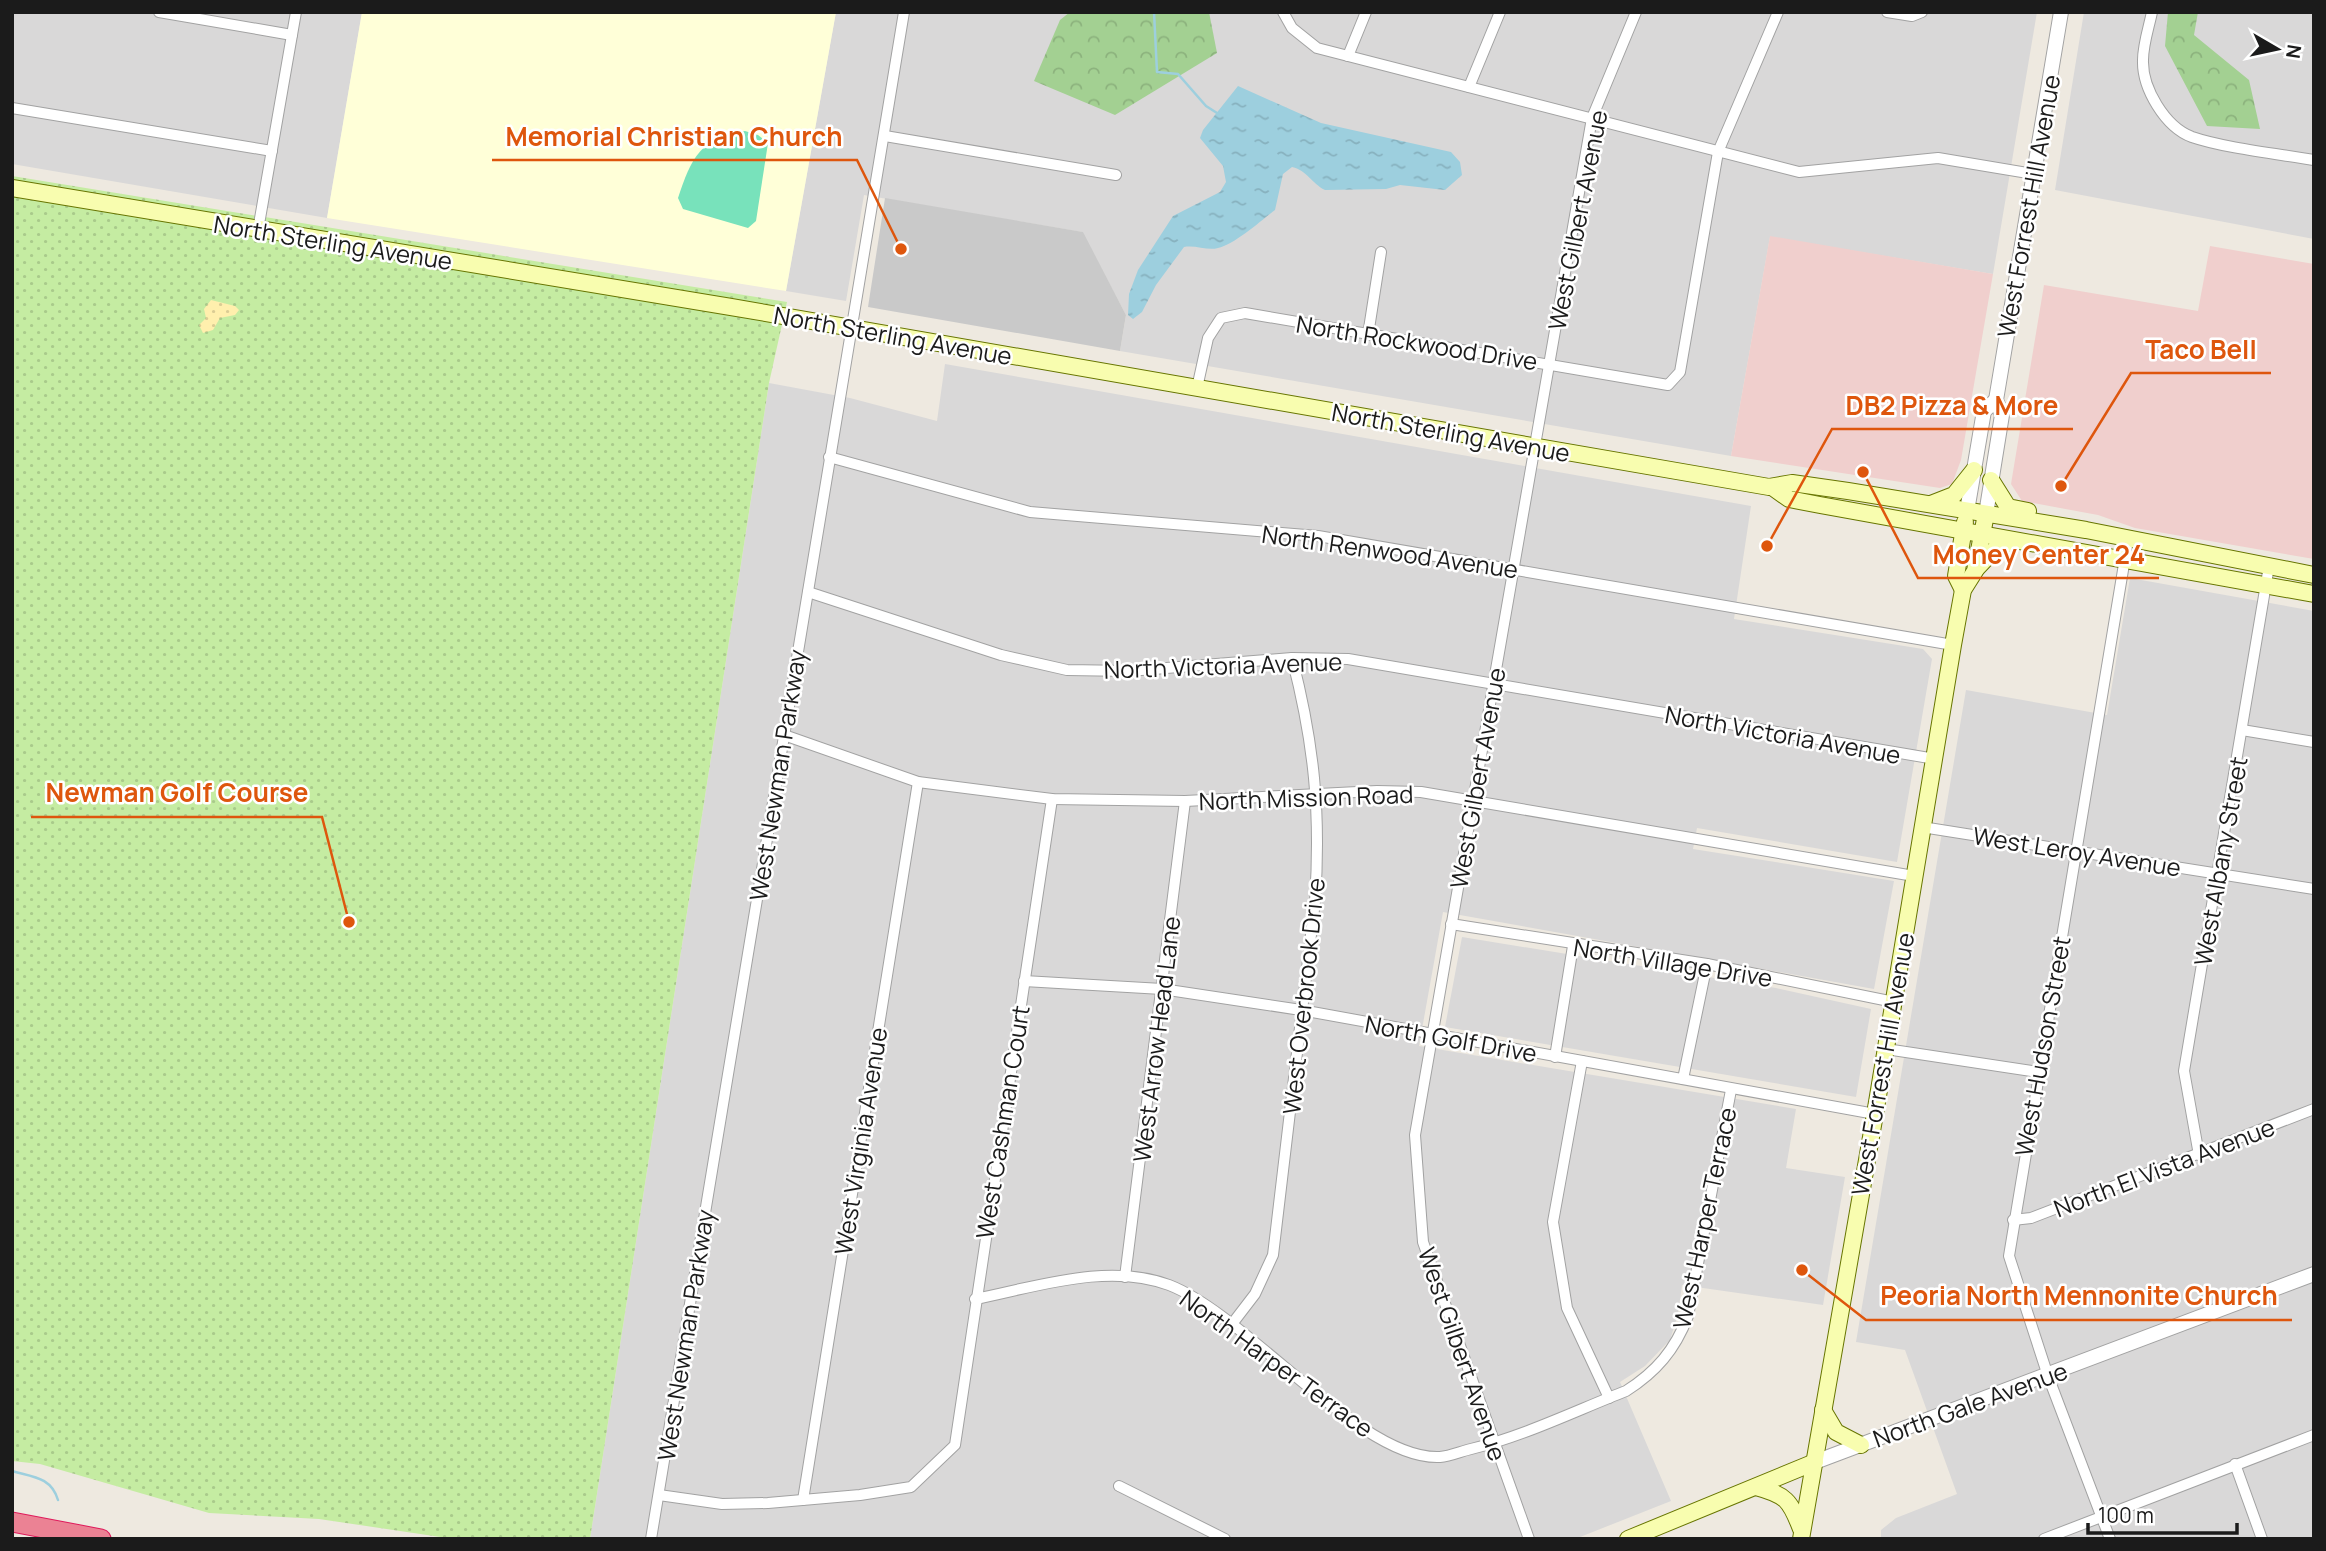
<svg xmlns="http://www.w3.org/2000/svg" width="2326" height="1551" viewBox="0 0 2326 1551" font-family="Manrope,sans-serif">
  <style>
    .residential { fill: #d9d8d8 }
    .commercial { fill: #f0cfcd }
    .education { fill: #ffffd8 }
    .religious { fill: #c9c9c9 }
    .grass { fill: url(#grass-dots) }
    .forest { fill: url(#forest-crowns) }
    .sand { fill: url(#sand-dots) }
    .pitch { fill: #78e2bb }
    .water { fill: url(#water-ripples) }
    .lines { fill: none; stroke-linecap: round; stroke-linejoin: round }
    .stream { stroke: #9dcfde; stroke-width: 2.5 }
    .minor-casing { stroke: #a2a2a2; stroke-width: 12 }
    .tertiary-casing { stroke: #a2a2a2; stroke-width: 16 }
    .secondary-casing { stroke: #677500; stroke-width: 18 }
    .motorway-casing { stroke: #df1a5b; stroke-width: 21 }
    .minor { stroke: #fff; stroke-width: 10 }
    .tertiary { stroke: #fff; stroke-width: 14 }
    .secondary { stroke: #f8fdaf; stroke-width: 16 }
    .motorway { stroke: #eb8294; stroke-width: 19 }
    .labels { text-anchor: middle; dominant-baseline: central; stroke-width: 5; stroke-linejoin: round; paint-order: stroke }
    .street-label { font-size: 24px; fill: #1b1b1b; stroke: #fff }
    .leader { fill: none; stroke: #de560d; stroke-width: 2.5 }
    .callout-dot { fill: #de560d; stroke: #fff; stroke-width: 2.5 }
    .callout-label { font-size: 26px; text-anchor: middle; font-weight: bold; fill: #de560d; stroke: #fff; stroke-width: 5; stroke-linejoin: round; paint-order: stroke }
  </style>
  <defs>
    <pattern id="grass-dots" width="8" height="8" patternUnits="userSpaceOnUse" patternTransform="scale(1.75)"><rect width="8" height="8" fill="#c5eca2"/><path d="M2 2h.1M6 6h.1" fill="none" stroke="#a9ca8b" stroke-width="1.8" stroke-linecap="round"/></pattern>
    <pattern id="forest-crowns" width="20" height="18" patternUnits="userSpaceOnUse" patternTransform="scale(1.75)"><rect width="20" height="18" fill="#a3d092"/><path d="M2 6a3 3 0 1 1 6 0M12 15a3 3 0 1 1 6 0" fill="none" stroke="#8cb27d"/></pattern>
    <pattern id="sand-dots" width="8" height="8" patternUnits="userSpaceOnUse" patternTransform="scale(1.75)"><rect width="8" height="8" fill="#ffefad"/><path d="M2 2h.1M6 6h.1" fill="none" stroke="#dacc94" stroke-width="1.8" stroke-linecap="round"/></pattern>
    <pattern id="water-ripples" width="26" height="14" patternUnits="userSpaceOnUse" patternTransform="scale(1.75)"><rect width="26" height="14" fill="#9dcfde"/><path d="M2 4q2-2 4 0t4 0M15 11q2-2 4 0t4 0" fill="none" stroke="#87b1be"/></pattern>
  </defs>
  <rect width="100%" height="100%" fill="#eee9e0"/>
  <!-- residential -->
  <g class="residential">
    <polygon points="12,12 362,12 327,218 12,164"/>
    <polygon points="836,12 2037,12 1993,274 1770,237 1731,456 1120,351 1126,315 1082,232 864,195 846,301 786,291"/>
    <polygon points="2084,12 2314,12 2314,239 2055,190"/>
    <polygon points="945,364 1751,506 1734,619 1923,649 1932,659 1897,862 1697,828 1693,849 1894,881 1874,989 1443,912 1419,1046 1796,1109 1786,1168 1845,1177 1823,1305 1682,1285 1678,1314 1670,1340 1645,1366 1620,1382 1671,1501 1575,1539 590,1539 769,383 850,398 937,421"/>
    <polygon points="2130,578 2314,611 2314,1539 1881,1539 1881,1530 1896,1518 1957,1494 1905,1350 1856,1342 1966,690 2107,715"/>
    <polygon points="1462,937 1776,988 1871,1009 1856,1097 1445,1027"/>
  </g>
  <!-- commercial -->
  <g class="commercial">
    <polygon points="1770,236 1993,274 1961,460 1952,484 1940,488 1731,456"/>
    <polygon points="2210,246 2314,264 2314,559 2135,528 2098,515 2022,501 2011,484 2044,285 2198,311"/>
  </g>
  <!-- education -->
  <polygon class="education" points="362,12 836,12 786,291 327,218"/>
  <!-- religious -->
  <polygon class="religious" points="885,198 1083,232 1126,315 1120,351 868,307"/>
  <!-- grass -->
  <polygon class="grass" points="12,176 787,302 769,383 590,1539 454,1539 319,1519 209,1513 40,1464 12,1461"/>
  <!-- forest -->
  <g class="forest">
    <polygon points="1070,12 1209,12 1217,53 1115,115 1034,81 1060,20"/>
    <polygon points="2168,12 2198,12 2194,35 2249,80 2260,129 2207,126 2165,46"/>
  </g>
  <!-- sand -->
  <polygon class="sand" points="211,300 235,306 239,310 235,315 220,318 213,330 203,333 199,325 206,318 204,309"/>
  <!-- pitch -->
  <path class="pitch" d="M745,131L758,135L768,143L756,221L748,228L683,209L678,198C691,158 701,137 745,131Z"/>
  <!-- water -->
  <path class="water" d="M1238,86L1321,123L1451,152L1460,162L1462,175L1445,190L1400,185L1386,189L1325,190C1311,183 1308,171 1292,167L1283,174L1275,210C1262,220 1234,245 1218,248C1208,251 1196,245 1184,247L1156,285L1142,312L1133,319L1128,315L1129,294L1138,270L1173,216L1220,192L1226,182L1223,166L1200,138L1203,130Z"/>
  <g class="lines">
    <!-- stream -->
    <g class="stream">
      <polyline points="1154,12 1157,72 1178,74 1206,106 1217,113"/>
      <path d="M12,1471C33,1477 51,1477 58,1500"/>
    </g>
    <!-- minor casing -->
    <g class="minor-casing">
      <g id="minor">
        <polyline points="159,12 292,35"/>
        <polyline points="1283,12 1292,28 1317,48 1799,172 1938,158 2034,174"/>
        <polyline points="1887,12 1912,16 1922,12"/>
        <path d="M2152,12C2149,27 2143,44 2143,60C2142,88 2165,127 2192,137C2224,148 2279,154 2314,160"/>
        <polyline points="1348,56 1366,12"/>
        <polyline points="1469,87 1500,12"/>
        <polyline points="12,108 272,151"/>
        <polyline points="885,136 1116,175"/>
        <polyline points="258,230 296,12"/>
        <polyline points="1368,335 1381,252"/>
        <polyline points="1197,388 1208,338 1221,318 1245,313 1668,385 1680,372 1718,152 1778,12"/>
        <polyline points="829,457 1030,512 1318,536 1953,645"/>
        <polyline points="808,592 1001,655 1067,670 1129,671 1292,658 1348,659 1935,759"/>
        <polyline points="2242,730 2314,742"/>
        <polyline points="784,735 918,782 1052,799 1185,801 1377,791 1421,792 1914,876"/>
        <polyline points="1922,827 2314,889"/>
        <polyline points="1451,924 1707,964 1894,1002"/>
        <polyline points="1024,981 1162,989 1301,1010 1875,1114"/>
        <polyline points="1886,1049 2038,1072"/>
        <polyline points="1555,1057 1573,946"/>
        <polyline points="1582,1061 1553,1222 1567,1308 1609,1398"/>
        <polyline points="1683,1079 1707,964"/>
        <polyline points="2199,1155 2184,1071 2269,566"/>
        <polyline points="2013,1220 2031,1218 2314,1109"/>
        <polyline points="1125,1277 1185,801"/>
        <path d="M975,1299C1036,1287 1108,1262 1169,1285C1249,1316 1361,1461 1440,1457C1450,1456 1462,1451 1471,1449C1524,1436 1575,1411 1626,1391C1656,1372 1675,1350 1688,1316L1731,1090"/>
        <path d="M1232,1324L1255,1294L1273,1255L1315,901C1321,812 1314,743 1292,658"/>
        <polyline points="2235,1464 2262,1539"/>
        <polyline points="1119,1486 1225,1539"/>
        <polyline points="659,1495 722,1504 768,1503 860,1495 911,1487 955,1445 1052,799"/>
        <polyline points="803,1500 918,782"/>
        <polyline points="651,1539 904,12"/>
        <polyline points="1529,1539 1423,1242 1415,1135 1592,118 1636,12"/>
        <polyline points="2044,1539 2314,1435"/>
        <polyline points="2110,1539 2048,1376 2009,1256 2128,540"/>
      </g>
    </g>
    <!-- tertiary casing -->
    <g class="tertiary-casing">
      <g id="tertiary">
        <polyline points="1967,511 1984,411 1996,400"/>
        <polyline points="1986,514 2002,415 1996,400 2061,12"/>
        <polyline points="1815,1462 2314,1274"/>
      </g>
    </g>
    <!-- secondary casing -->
    <g class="secondary-casing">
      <g id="secondary">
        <polyline points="12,188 731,307 1769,487 1792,483 1848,491 2086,530 2314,575"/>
        <polyline points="1991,480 2008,507 2028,511"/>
        <polyline points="1772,487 1789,499 1820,505 2314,594"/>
        <polyline points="1931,504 1954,495 1974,470"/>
        <polyline points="1976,569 1996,548 2017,541"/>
        <polyline points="1963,590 1956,576 1965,522"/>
        <polyline points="1823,1410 1836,1432 1861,1445"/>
        <path d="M1756,1487C1786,1495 1790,1500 1801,1529"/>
        <polyline points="1628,1539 1815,1462"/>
        <polyline points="1801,1539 1875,1114 1953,645 1963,590 1975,571 1986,514"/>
      </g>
    </g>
    <!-- motorway casing -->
    <g class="motorway-casing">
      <polyline id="motorway" points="12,1522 101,1539"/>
    </g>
    <!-- minor -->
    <use href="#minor" class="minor"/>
    <!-- tertiary -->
    <use href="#tertiary" class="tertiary"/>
    <!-- secondary -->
    <use href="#secondary" class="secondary"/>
    <!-- motorway -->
    <use href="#motorway" class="motorway"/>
  </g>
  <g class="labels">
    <!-- street labels -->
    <g class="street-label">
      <text transform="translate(2028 206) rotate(-80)">West Forrest Hill Avenue</text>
      <text transform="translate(1577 220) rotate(-79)">West Gilbert Avenue</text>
      <text transform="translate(333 242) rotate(9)">North Sterling Avenue</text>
      <text transform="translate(893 335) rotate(10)">North Sterling Avenue</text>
      <text transform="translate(1417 342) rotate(9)">North Rockwood Drive</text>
      <text transform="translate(1451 432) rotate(10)">North Sterling Avenue</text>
      <text transform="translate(1390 551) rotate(8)">North Renwood Avenue</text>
      <text transform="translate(1223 665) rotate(-2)">North Victoria Avenue</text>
      <text transform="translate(1783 734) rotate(10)">North Victoria Avenue</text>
      <text transform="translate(777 775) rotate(-81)">West Newman Parkway</text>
      <text transform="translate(1477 778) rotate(-80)">West Gilbert Avenue</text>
      <text transform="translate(1306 797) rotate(-2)">North Mission Road</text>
      <text transform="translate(2077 851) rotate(9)">West Leroy Avenue</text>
      <text transform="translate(2220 861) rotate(-80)">West Albany Street</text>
      <text transform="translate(1673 962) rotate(9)">North Village Drive</text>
      <text transform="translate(1303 996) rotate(-84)">West Overbrook Drive</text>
      <text transform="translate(1451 1038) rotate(10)">North Golf Drive</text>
      <text transform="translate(1156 1039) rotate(-83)">West Arrow Head Lane</text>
      <text transform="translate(2042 1046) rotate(-80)">West Hudson Street</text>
      <text transform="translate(1882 1064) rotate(-80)">West Forrest Hill Avenue</text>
      <text transform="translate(1002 1122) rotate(-81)">West Cashman Court</text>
      <text transform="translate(860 1141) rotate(-81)">West Virginia Avenue</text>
      <text transform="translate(2164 1167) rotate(-21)">North El Vista Avenue</text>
      <text transform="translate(1704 1218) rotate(-78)">West Harper Terrace</text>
      <text transform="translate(685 1335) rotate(-81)">West Newman Parkway</text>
      <text transform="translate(1463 1354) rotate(71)">West Gilbert Avenue</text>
      <text transform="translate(1277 1363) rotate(36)">North Harper Terrace</text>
      <text transform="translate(1970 1404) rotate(-20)">North Gale Avenue</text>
    </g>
  </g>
  <!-- callouts -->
  <path class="leader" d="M901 249L857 160H492M2061 486L2131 373H2271M1767 546L1832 429H2073M1863 472L1918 578H2159M349 922L322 817H31M1802 1270L1866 1320H2292"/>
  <g class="callout-dot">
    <circle cx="901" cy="249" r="7"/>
    <circle cx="2061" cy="486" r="7"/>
    <circle cx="1767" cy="546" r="7"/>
    <circle cx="1863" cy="472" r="7"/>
    <circle cx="349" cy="922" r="7"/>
    <circle cx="1802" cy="1270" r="7"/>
  </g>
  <g class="callout-label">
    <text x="674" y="146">Memorial Christian Church</text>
    <text x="2201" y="359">Taco Bell</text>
    <text x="1952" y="415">DB2 Pizza &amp; More</text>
    <text x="2039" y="564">Money Center 24</text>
    <text x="177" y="802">Newman Golf Course</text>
    <text x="2079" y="1305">Peoria North Mennonite Church</text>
  </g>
  <!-- border -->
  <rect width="2326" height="1551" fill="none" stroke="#1b1b1b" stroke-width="28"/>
  <!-- north arrow -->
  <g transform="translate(2277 49) rotate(99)" stroke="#ffffff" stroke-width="5" paint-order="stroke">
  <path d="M0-5L12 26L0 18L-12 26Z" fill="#1b1b1b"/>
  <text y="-10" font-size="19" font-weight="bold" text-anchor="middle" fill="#1b1b1b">N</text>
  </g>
  <!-- scale -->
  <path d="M2088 1523v10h149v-10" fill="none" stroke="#1b1b1b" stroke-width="3.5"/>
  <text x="2098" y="1523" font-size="21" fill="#1b1b1b" stroke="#ffffff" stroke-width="5" paint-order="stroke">100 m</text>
</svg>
